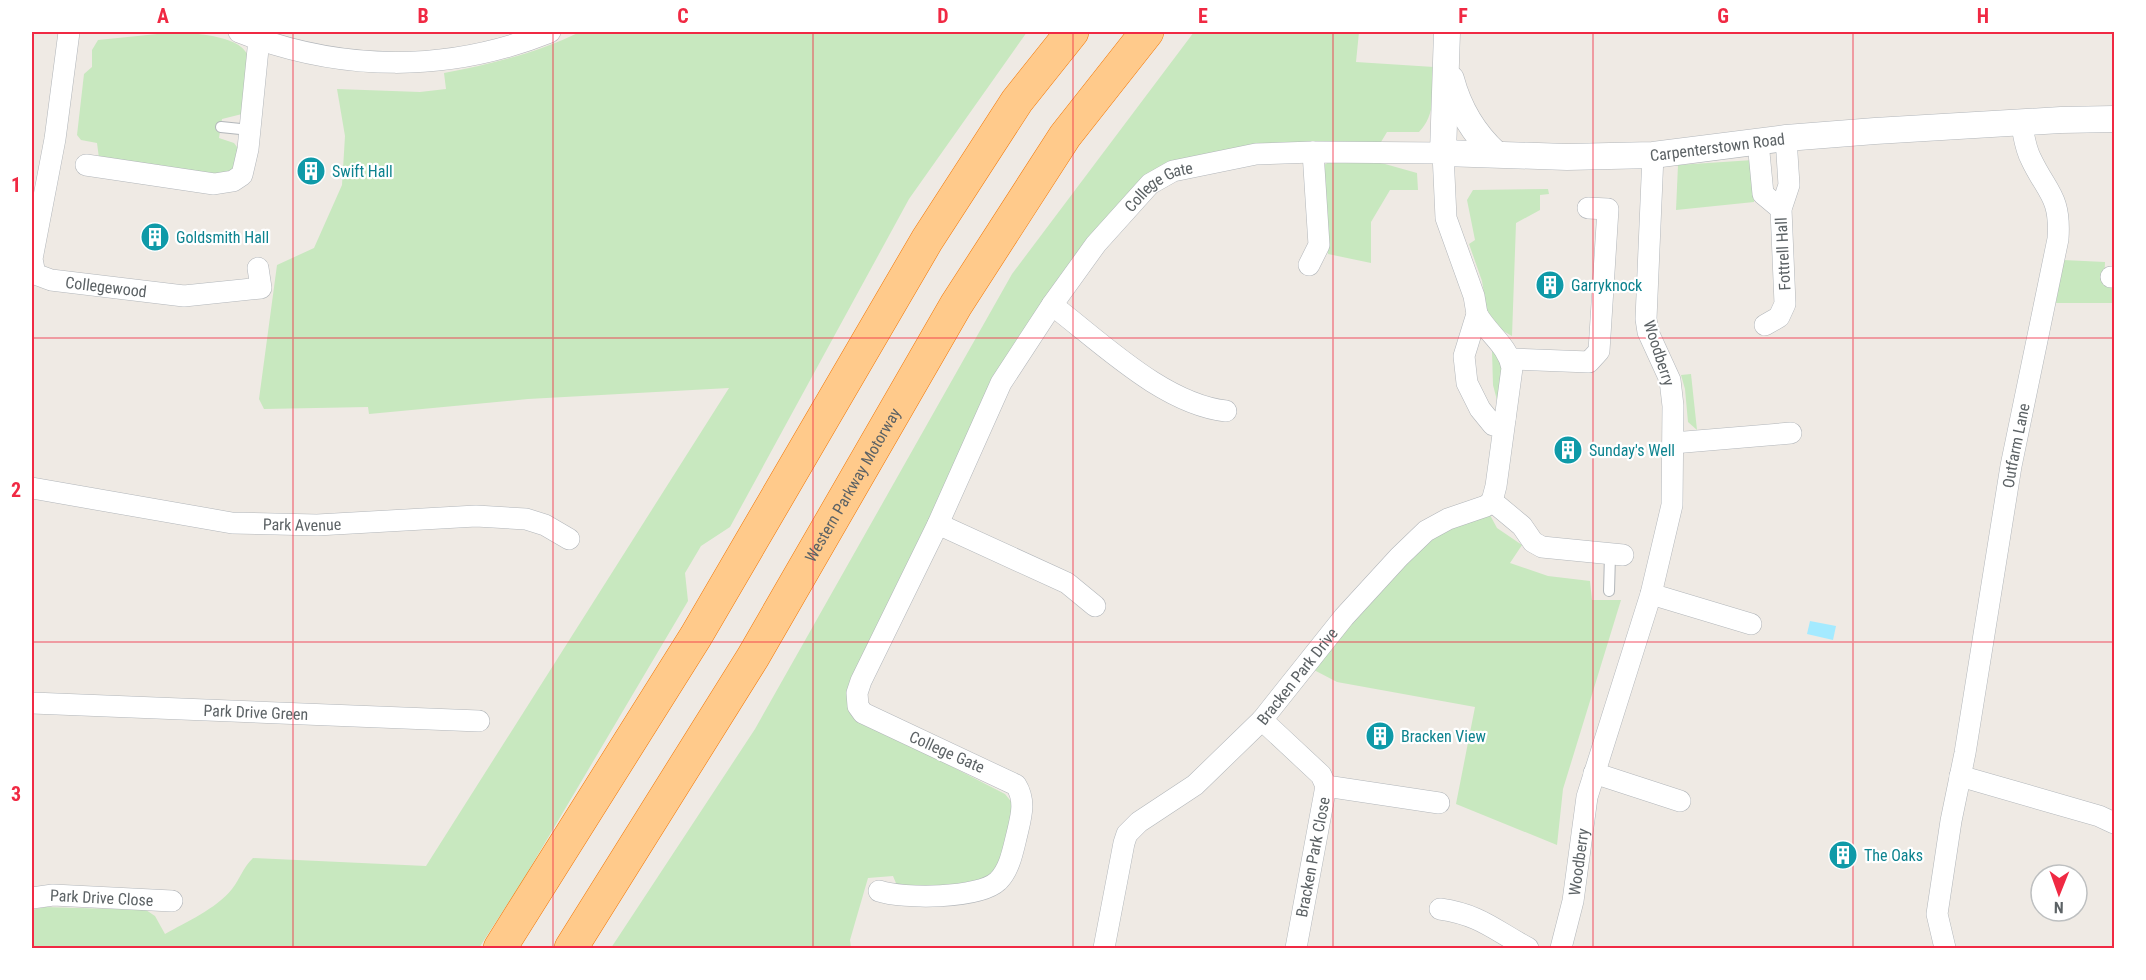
<svg xmlns="http://www.w3.org/2000/svg" width="2146" height="980" viewBox="0 0 2146 980" font-family="'Roboto Condensed',sans-serif">
  <style>
    .green { fill: #c8e8bf }
    .water { fill: #a4eaff }
    .lines { fill: none; stroke-linecap: round; stroke-linejoin: round }
    .service-casing { stroke: #b2b6ba; stroke-width: 12 }
    .minor-casing { stroke: #b2b6ba; stroke-width: 22 }
    .tertiary-casing { stroke: #b2b6ba; stroke-width: 27 }
    .motorway-casing { stroke: #f37500; stroke-width: 34 }
    .service { stroke: #fff; stroke-width: 10 }
    .minor { stroke: #fff; stroke-width: 21 }
    .tertiary { stroke: #fff; stroke-width: 26 }
    .motorway { stroke: #ffca8b; stroke-width: 33 }
    .grid { fill: none; stroke: #f02943; stroke-width: 1.5; stroke-opacity: 0.55 }
    .labels { text-anchor: middle; dominant-baseline: central; stroke-width: 4.5; stroke-linejoin: round; paint-order: stroke }
    .street-label { font-size: 16px; fill: #5c6265; stroke: #fff }
    .culture-label { font-size: 16px; fill: #0d838f; stroke: #fff; text-anchor: start }
    .neatline { fill: none; stroke: #f02943; stroke-width: 2 }
    .grid-label { font-size: 20px; text-anchor: middle; font-weight: bold; fill: #f02943 }
  </style>
  <rect width="100%" height="100%" fill="#efeae4"/>
  <!-- green -->
  <g class="green">
    <path d="M177,32C195,34 249,35 249,62C249,79 244,97 242,114L222,119L219,138L234,143L240,151L235,170L223,177L99,158L97,143L81,140L77,135L84,74L92,67V50L98,40Z"/>
    <path d="M580,32H1027L909,199L730,527L701,546L685,573L688,601L523,880L479,948H32V910L45,907L146,910L155,916L165,934C186,922 216,909 232,889C240,879 242,869 253,858L426,866L729,388L528,399L369,414L368,407L264,409L259,399L277,265L314,248L342,185L345,136L337,89L420,92L446,89L444,73C491,64 537,53 580,32Z"/>
    <path d="M1194,32H1359L1356,62L1434,67C1433,90 1436,115 1419,132H1387L1381,142C1303,143 1229,140 1156,173L1001,383L855,717L1005,794L1014,805C1010,821 1005,858 997,869C977,895 927,887 898,888L893,876L868,878L850,940L851,948H611L755,729L1012,274Z"/>
    <polygon points="1339,156 1385,164 1417,173 1418,190 1390,190 1371,222 1371,263 1328,254 1324,165"/>
    <polygon points="1753,160 1754,202 1676,210 1678,165"/>
    <polygon points="1548,189 1549,194 1540,195 1540,210 1516,223 1512,336 1489,323 1482,281 1469,244 1475,240 1467,200 1473,190"/>
    <polygon points="2063,260 2105,262 2104,283 2114,287 2114,303 2056,303"/>
    <polygon points="1492,351 1502,358 1499,408 1493,385"/>
    <polygon points="1691,374 1697,430 1688,422 1685,389 1681,375"/>
    <polygon points="1490,515 1497,528 1522,545 1510,563 1548,576 1590,581 1592,600 1621,600 1563,789 1557,845 1456,804 1475,707 1337,682 1314,670 1383,585 1444,529"/>
  </g>
  <!-- water -->
  <polygon class="water" points="1810,621 1836,626 1833,640 1807,634"/>
  <g class="lines">
    <!-- service casing -->
    <g class="service-casing">
      <g id="service">
        <polyline points="221,127 250,130"/>
        <polyline points="1609,591 1610,555"/>
      </g>
    </g>
    <!-- minor casing -->
    <g class="minor-casing">
      <g id="minor">
        <path id="s1" d="M69,32L55,139L32,259L35,274L51,280L184,296L261,288L258,268"/>
        <path d="M239,32C342,72 448,73 550,32"/>
        <polyline points="1758,142 1763,194 1781,209"/>
        <polyline points="86,165 214,184 233,181 242,175 248,149 259,39"/>
        <polyline points="1309,265 1319,245 1313,152"/>
        <polyline points="2111,277 2114,277"/>
        <path d="M1052,305C1101,342 1163,404 1226,411"/>
        <polyline points="1765,325 1779,317 1785,304 1781,209 1789,185 1786,138"/>
        <polyline points="1511,359 1589,362 1599,351 1608,209 1588,208"/>
        <polyline points="1673,443 1791,433"/>
        <path id="s2" d="M32,488L232,523L317,525L476,516L526,519L545,525L569,539"/>
        <polyline points="1492,501 1522,526 1533,542 1542,547 1623,555"/>
        <polyline points="938,524 1067,583 1095,606"/>
        <polyline points="1651,594 1751,624"/>
        <path id="s3" d="M32,703L479,721"/>
        <polyline points="1262,720 1321,775 1326,786 1296,948"/>
        <polyline points="1594,773 1680,801"/>
        <polyline points="1960,776 2099,816 2114,823"/>
        <polyline points="1326,786 1439,803"/>
        <path id="s4" d="M879,891C903,899 979,899 998,881C1010,869 1013,850 1017,834C1021,817 1026,801 1016,785L863,713L858,706L857,693L861,681L938,524L1001,383L1052,305L1096,244L1150,184L1173,171L1256,154L1313,152L1443,153L1446,218L1474,296L1477,314L1464,356L1467,383L1480,409L1493,425L1505,418"/>
        <path id="s5" d="M32,898L53,895L172,901"/>
        <path d="M1440,909C1481,915 1494,930 1528,948"/>
        <path id="s6" d="M1104,948L1124,843L1127,834L1139,822L1195,785L1262,720L1344,617L1399,557L1426,531L1448,519L1486,506L1492,501L1496,486L1512,368C1508,345 1487,333 1477,314"/>
        <path id="s7" d="M1561,948L1573,901L1587,797L1651,594L1672,505L1673,406L1670,380L1648,332L1646,319L1653,155"/>
        <path id="s8" d="M1945,948L1937,914L1951,821L1965,753L2011,466L2058,239C2061,196 2047,193 2031,159C2025,148 2024,135 2021,122"/>
      </g>
    </g>
    <!-- tertiary casing -->
    <g class="tertiary-casing">
      <g id="tertiary">
        <path id="s9" d="M1447,32L1443,153L1567,157L1653,155L1786,138L1875,131L2061,120L2114,119"/>
        <path d="M1451,79C1459,109 1473,133 1496,154"/>
      </g>
    </g>
    <!-- motorway casing -->
    <g class="motorway-casing">
      <g id="motorway">
        <polyline points="500,948 696,636 927,240 1017,101 1072,32"/>
        <path id="s10" d="M571,948L753,657L956,305L1065,136L1147,32"/>
      </g>
    </g>
    <!-- service -->
    <use href="#service" class="service"/>
    <!-- minor -->
    <use href="#minor" class="minor"/>
    <!-- tertiary -->
    <use href="#tertiary" class="tertiary"/>
    <!-- motorway -->
    <use href="#motorway" class="motorway"/>
  </g>
  <!-- grid -->
  <path class="grid" d="M293,32V948M553,32V948M813,32V948M1073,32V948M1333,32V948M1593,32V948M1853,32V948M32,338H2114M32,642H2114"/>
  <!-- icons -->
  <defs>
    <g id="building-disc" transform="scale(1.5)"><circle r="9.5" fill="#0f9aa8" stroke="#fff"/><path d="M-4-6H4V6H1V3H-1V6H-4ZM-2.5-4.3h1.7v1.8h-1.7ZM.8-4.3h1.7v1.8H.8ZM-2.5-1h1.7V.8h-1.7ZM.8-1h1.7V.8H.8Z" fill="#fff"/></g>
  </defs>
  <g fill-rule="evenodd">
    <use href="#building-disc" x="311" y="171"/>
    <use href="#building-disc" x="155" y="237"/>
    <use href="#building-disc" x="1550" y="285"/>
    <use href="#building-disc" x="1568" y="450"/>
    <use href="#building-disc" x="1380" y="736"/>
    <use href="#building-disc" x="1843" y="855"/>
  </g>
  <g class="labels">
    <!-- street labels -->
    <g class="street-label">
      <text stroke="none"><textPath href="#s9" startOffset="396">Carpenterstown Road</textPath></text>
      <text stroke="none"><textPath href="#s4" startOffset="1012">College Gate</textPath></text>
      <text transform="translate(1783 254) rotate(-93)">Fottrell Hall</text>
      <text stroke="none"><textPath href="#s1" startOffset="318">Collegewood</textPath></text>
      <text transform="translate(1659 353) rotate(72)">Woodberry</text>
      <text stroke="none"><textPath href="#s8" startOffset="510">Outfarm Lane</textPath></text>
      <text stroke="none"><textPath href="#s10" startOffset="542">Western Parkway Motorway</textPath></text>
      <text stroke="none"><textPath href="#s2" startOffset="273">Park Avenue</textPath></text>
      <text stroke="none"><textPath href="#s6" startOffset="350">Bracken Park Drive</textPath></text>
      <text stroke="none"><textPath href="#s3" startOffset="224">Park Drive Green</textPath></text>
      <text transform="translate(947 752) rotate(24)">College Gate</text>
      <text transform="translate(1313 857) rotate(-79)">Bracken Park Close</text>
      <text stroke="none"><textPath href="#s7" startOffset="88">Woodberry</textPath></text>
      <text stroke="none"><textPath href="#s5" startOffset="70">Park Drive Close</textPath></text>
    </g>
    <!-- culture labels -->
    <g class="culture-label">
      <text x="332" y="171">Swift Hall</text>
      <text x="176" y="237">Goldsmith Hall</text>
      <text x="1571" y="285">Garryknock</text>
      <text x="1589" y="450">Sunday's Well</text>
      <text x="1401" y="736">Bracken View</text>
      <text x="1864" y="855">The Oaks</text>
    </g>
  </g>
  <!-- border -->
  <rect width="2146" height="980" fill="none" stroke="#ffffff" stroke-width="66"/>
  <!-- north arrow -->
  <g transform="translate(2059 893) rotate(181)"><circle r="28" fill="#ffffff" stroke="#bec0c1" stroke-width="1.5"/>
  <path d="M0-4.5L10 22L0 15L-10 22Z" fill="#f02943"/>
  <text y="-9" font-size="16" font-weight="bold" text-anchor="middle" fill="#5c6265">N</text>
  </g>
  <rect x="33" y="33" width="2080" height="914" class="neatline"/>
  <g class="grid-label">
    <text x="163" y="23">A</text>
    <text x="423" y="23">B</text>
    <text x="683" y="23">C</text>
    <text x="943" y="23">D</text>
    <text x="1203" y="23">E</text>
    <text x="1463" y="23">F</text>
    <text x="1723" y="23">G</text>
    <text x="1983" y="23">H</text>
    <text x="16" y="192">1</text>
    <text x="16" y="497">2</text>
    <text x="16" y="801">3</text>
  </g>
</svg>
